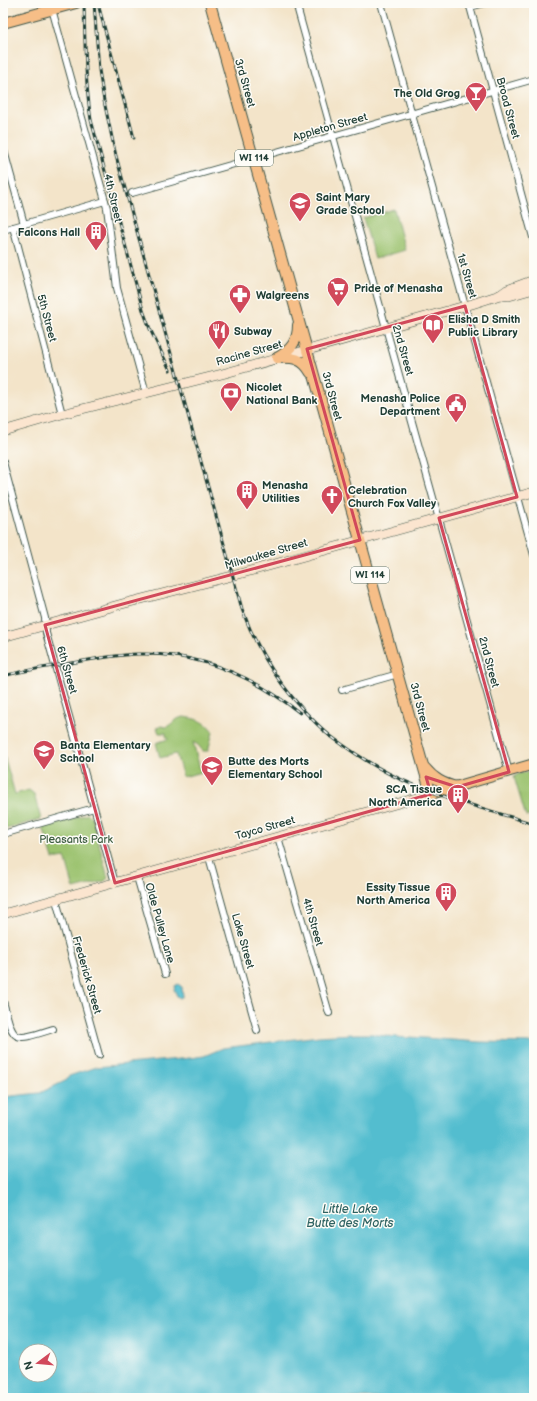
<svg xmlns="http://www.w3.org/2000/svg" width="537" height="1401" viewBox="0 0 537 1401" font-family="'Balsamiq Sans',sans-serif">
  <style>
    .green { fill: #9bc26e; stroke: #5d8051 }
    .water { fill: #53bdcf; stroke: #397d82; fill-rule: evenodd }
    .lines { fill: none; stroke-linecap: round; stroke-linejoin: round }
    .street-casing { stroke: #3f564a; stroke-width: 8 }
    .secondary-casing { stroke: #3f564a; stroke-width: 10 }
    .primary-casing { stroke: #3f564a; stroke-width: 12 }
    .street { stroke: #fff; stroke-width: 6 }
    .secondary { stroke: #fbe5cf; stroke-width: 9 }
    .primary { stroke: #f6be87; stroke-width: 10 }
    .rail-casing { stroke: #1f3d34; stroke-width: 3 }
    .rail { stroke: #fdfcf7; stroke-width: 1.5; stroke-dasharray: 4.5; stroke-linecap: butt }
    .marked { fill: none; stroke: #d1495b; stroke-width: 3; stroke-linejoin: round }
    .labels { text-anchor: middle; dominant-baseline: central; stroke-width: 3; stroke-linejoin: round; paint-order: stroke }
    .shield { fill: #fdfcf7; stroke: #62766e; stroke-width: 1 }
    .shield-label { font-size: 10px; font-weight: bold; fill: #1f3d34 }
    .street-label { font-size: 11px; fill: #1f3d34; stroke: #fdfcf7 }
    .poi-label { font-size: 11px; font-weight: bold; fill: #1f3d34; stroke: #fdfcf7; text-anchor: start }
    .park-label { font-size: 11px; fill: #3e5e42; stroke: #fdfcf7 }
    .water-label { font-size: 12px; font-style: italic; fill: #2f6362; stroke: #fdfcf7 }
  </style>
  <rect width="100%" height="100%" fill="#fdfcf7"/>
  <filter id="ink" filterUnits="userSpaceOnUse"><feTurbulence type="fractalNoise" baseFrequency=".025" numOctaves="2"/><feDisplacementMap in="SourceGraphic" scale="8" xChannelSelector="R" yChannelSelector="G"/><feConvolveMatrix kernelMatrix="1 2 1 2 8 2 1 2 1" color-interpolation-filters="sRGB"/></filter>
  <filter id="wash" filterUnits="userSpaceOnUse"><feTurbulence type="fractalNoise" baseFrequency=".012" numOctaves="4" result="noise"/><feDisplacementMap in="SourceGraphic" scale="16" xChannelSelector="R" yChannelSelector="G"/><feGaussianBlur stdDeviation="0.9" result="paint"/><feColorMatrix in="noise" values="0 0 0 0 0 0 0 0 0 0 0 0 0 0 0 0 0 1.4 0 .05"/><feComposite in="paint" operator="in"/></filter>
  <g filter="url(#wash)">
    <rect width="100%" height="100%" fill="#f3e4c9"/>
    <!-- green -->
    <g class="green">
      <polygon points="394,209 405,250 375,259 363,218"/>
      <path d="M183,717C194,718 207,721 213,732L208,751H203L198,745L193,742L200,769L202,772L183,777L176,754L160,758L156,743L168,739L166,736V733H159L157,728L161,726L166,727C173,724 174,719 183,717Z"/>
      <polygon points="3,752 15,794 29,790 34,794 41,819 3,830"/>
      <polygon points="534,770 534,814 526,817 514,777 518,774"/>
      <polygon points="88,814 92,817 108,878 105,881 74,889 65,857 53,859 43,827"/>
    </g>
    <!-- water -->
    <g class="water">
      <polygon points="178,984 182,987 183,996 180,998 177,996 174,989 175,986"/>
      <path d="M352,1034H373L377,1035L407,1038L410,1037L480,1042L534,1043V1398H3V1097L40,1093L67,1080L69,1076L96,1067L190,1058L204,1056L223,1048L319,1036ZM26,1351H50V1375H26Z"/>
    </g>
  </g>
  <g filter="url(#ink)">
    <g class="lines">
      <!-- street casing -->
      <g class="street-casing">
        <g id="street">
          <polyline points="296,3 509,772"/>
          <polyline points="381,3 534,555"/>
          <polyline points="469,3 534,241"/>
          <polyline points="470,7 485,3"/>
          <polyline points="52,9 107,208 117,288 146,393"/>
          <polyline points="3,147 24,224"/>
          <polyline points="132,193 534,79"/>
          <polyline points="13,227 62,414"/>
          <polyline points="3,230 105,201"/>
          <polyline points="3,462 45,618 46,633 115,883"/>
          <polyline points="342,690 398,674"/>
          <polyline points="3,834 94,808"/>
          <polyline points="278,837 329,1013"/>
          <polyline points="209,857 257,1030"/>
          <polyline points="137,877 165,974"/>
          <polyline points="56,900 99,1055"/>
          <path d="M3,1001C14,1043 12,1042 53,1029"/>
        </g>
      </g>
      <!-- secondary casing -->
      <g class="secondary-casing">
        <g id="secondary">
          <polyline points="500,295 509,296 534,289"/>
          <polyline points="3,431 62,414 222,374 472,304 500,295 507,290 534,280"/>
          <polyline points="3,637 122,604 232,576 534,492"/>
          <polyline points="3,914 431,794"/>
        </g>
      </g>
      <!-- primary casing -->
      <g class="primary-casing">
        <g id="primary">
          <polyline points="210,3 431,794 534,764"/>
          <polyline points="3,23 76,3"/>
          <path d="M277,358C291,350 298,341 298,325"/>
          <path d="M277,358C293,357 303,358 311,373"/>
          <path d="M425,768C434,779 443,784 457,787"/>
        </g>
      </g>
      <!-- street -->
      <use href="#street" class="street"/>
      <!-- secondary -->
      <use href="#secondary" class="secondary"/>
      <!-- primary -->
      <use href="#primary" class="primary"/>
      <!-- rail casing -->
      <g class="rail-casing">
        <g id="rail">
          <path d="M84,3C85,42 85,81 91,120L143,310L150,329L170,370"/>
          <path d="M94,3L99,70L104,101L116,156L242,609C260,659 290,701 330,736"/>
          <polyline points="98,4 134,138"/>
          <path d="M3,676C26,670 48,667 71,663C93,659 116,655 138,654C198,652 253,676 300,713"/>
          <path d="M325,732C352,752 378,770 409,783C449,800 492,811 534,824"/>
        </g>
      </g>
      <!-- rail -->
      <use href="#rail" class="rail"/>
    </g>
  </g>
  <!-- marked area -->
  <path class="marked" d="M465,306L517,497L439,518L509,772L457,787L426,777L431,794L115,883L45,625L360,540L307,349Z"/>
  <!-- icons -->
  <defs>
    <g id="bar-pin" transform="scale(1.15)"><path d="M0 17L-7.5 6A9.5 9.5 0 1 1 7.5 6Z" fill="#d1495b" stroke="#fdfcf7"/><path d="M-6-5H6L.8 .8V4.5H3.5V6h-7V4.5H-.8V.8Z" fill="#fff"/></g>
    <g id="school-pin" transform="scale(1.15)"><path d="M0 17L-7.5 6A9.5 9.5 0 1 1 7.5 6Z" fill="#d1495b" stroke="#fdfcf7"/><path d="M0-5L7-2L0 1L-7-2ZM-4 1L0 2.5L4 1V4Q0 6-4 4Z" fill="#fff"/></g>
    <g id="building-pin" transform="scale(1.15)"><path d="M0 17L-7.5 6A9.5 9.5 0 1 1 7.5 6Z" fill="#d1495b" stroke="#fdfcf7"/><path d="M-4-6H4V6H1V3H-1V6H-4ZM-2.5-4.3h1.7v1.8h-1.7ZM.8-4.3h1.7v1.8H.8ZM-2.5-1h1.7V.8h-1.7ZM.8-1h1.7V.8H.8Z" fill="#fff"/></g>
    <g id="supermarket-pin" transform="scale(1.15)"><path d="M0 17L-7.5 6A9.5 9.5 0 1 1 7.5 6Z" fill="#d1495b" stroke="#fdfcf7"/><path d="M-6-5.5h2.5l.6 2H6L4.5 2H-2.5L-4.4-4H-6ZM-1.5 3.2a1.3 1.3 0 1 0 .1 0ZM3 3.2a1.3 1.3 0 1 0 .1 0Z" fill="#fff"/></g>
    <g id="pharmacy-pin" transform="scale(1.15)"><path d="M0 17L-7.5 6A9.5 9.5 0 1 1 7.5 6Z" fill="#d1495b" stroke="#fdfcf7"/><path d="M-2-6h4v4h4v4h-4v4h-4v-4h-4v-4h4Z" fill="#fff"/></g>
    <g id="library-pin" transform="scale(1.15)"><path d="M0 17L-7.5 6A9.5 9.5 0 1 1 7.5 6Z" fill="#d1495b" stroke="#fdfcf7"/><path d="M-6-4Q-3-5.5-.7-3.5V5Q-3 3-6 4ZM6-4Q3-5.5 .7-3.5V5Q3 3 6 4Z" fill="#fff"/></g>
    <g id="restaurant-pin" transform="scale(1.15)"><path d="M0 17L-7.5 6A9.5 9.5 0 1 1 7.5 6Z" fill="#d1495b" stroke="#fdfcf7"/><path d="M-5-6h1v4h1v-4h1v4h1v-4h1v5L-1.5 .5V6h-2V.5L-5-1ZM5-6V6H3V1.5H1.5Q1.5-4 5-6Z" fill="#fff"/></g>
    <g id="bank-pin" transform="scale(1.15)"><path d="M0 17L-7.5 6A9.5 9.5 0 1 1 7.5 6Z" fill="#d1495b" stroke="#fdfcf7"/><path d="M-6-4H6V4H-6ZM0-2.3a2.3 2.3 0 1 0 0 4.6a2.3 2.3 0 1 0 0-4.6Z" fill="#fff"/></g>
    <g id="civic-pin" transform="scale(1.15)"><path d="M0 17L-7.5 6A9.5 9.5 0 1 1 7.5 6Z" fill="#d1495b" stroke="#fdfcf7"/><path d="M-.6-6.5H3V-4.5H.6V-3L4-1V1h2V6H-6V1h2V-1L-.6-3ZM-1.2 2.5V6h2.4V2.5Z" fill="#fff"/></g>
    <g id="church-pin" transform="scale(1.15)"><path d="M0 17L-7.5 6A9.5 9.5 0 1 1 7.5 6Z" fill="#d1495b" stroke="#fdfcf7"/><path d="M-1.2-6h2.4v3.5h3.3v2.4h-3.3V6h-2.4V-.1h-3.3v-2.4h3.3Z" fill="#fff"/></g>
  </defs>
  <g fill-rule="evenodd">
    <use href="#bar-pin" x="476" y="93"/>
    <use href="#school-pin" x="300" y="203"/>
    <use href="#building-pin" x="96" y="232"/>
    <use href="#supermarket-pin" x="338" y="288"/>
    <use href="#pharmacy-pin" x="240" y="295"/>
    <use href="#library-pin" x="433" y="325"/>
    <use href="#restaurant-pin" x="219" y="331"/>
    <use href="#bank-pin" x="231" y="393"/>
    <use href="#civic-pin" x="456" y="404"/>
    <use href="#building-pin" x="247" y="491"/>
    <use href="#church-pin" x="332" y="496"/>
    <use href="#school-pin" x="44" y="751"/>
    <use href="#school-pin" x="212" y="767"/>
    <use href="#building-pin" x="458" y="795"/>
    <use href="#building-pin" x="446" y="893"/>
  </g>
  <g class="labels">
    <!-- shield labels -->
    <g class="shield">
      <rect x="235" y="150" width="38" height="16" rx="3"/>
      <rect x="351" y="567" width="38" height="16" rx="3"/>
    </g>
    <g class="shield-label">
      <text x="254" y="158">WI 114</text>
      <text x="370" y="575">WI 114</text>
    </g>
    <!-- street labels -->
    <g class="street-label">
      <text transform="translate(245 83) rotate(74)">3rd Street</text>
      <text transform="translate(508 108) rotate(75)">Broad Street</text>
      <text transform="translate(330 127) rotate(-16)">Appleton Street</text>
      <text transform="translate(113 198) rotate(77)">4th Street</text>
      <text transform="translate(467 276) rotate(74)">1st Street</text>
      <text transform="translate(47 318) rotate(75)">5th Street</text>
      <text transform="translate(403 350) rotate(74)">2nd Street</text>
      <text transform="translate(249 353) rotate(-16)">Racine Street</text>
      <text transform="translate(332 396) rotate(75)">3rd Street</text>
      <text transform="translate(266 554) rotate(-16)">Milwaukee Street</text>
      <text transform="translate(489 662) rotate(75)">2nd Street</text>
      <text transform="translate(67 670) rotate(74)">6th Street</text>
      <text transform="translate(420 707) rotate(75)">3rd Street</text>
      <text transform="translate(265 828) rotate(-16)">Tayco Street</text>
      <text transform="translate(313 922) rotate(74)">4th Street</text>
      <text transform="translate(160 923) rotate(74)">Olde Pulley Lane</text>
      <text transform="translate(243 941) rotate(74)">Lake Street</text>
      <text transform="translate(87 975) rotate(74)">Frederick Street</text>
    </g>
    <!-- poi labels -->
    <g class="poi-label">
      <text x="460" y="93" text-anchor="end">The Old Grog</text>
      <text x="316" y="197">Saint Mary<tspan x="316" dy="13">Grade School</tspan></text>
      <text x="80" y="232" text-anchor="end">Falcons Hall</text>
      <text x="354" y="288">Pride of Menasha</text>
      <text x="256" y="295">Walgreens</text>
      <text x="448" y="319">Elisha D Smith<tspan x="448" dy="13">Public Library</tspan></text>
      <text x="234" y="331">Subway</text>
      <text x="246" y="387">Nicolet<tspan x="246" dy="13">National Bank</tspan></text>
      <text x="440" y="398" text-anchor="end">Menasha Police<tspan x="440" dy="13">Department</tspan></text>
      <text x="262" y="485">Menasha<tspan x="262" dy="13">Utilities</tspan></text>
      <text x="348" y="490">Celebration<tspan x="348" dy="13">Church Fox Valley</tspan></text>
      <text x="60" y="745">Banta Elementary<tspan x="60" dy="13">School</tspan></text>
      <text x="228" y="761">Butte des Morts<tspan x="228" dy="13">Elementary School</tspan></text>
      <text x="442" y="789" text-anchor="end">SCA Tissue<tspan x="442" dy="13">North America</tspan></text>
      <text x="430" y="887" text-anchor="end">Essity Tissue<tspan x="430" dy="13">North America</tspan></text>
    </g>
    <!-- park labels -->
    <g class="park-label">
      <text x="76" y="839">Pleasants Park</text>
    </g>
    <!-- water labels -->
    <g class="water-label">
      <text x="350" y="1209">Little Lake<tspan x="350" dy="14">Butte des Morts</tspan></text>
    </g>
  </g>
  <!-- margin -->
  <rect width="537" height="1401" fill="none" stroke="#fdfcf7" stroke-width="16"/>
  <!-- north arrow -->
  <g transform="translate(38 1363) rotate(254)"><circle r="19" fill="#fdfcf7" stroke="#a4b0a9"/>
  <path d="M0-3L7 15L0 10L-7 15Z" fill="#d1495b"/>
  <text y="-6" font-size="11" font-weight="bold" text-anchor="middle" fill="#1f3d34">N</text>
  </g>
</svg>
